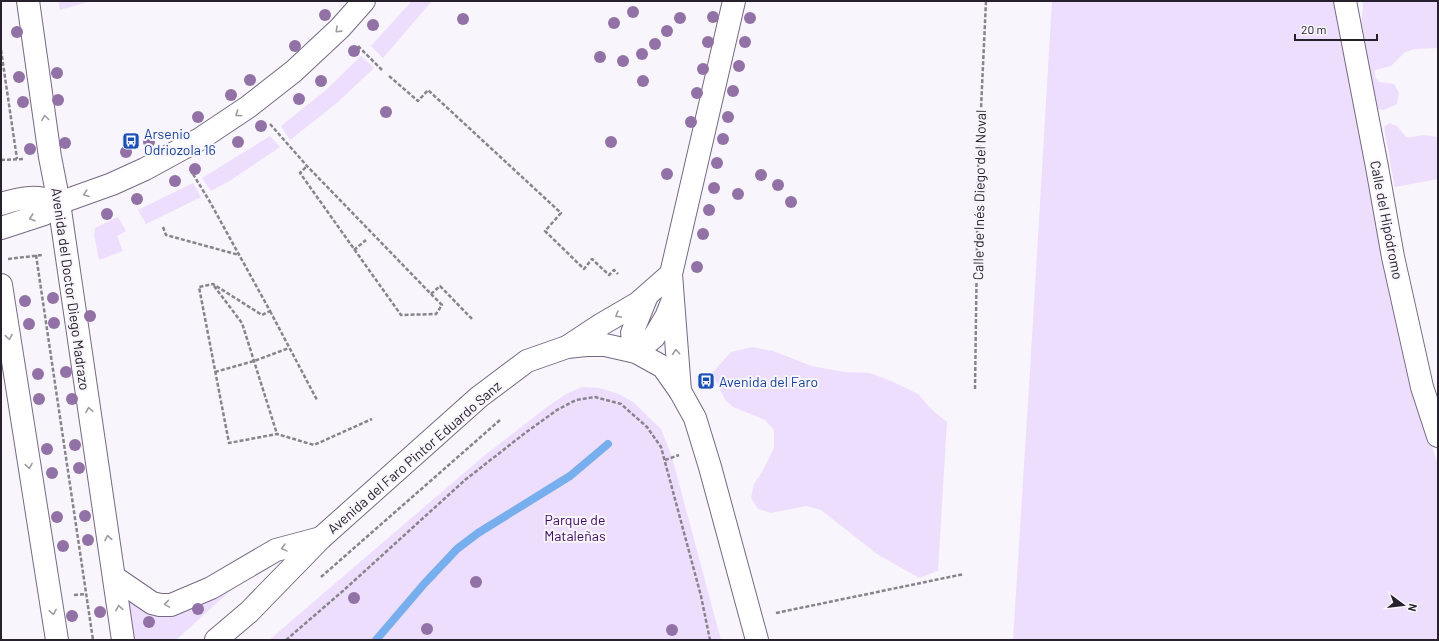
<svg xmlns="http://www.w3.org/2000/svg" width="1439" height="641" viewBox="0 0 1439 641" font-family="Barlow,sans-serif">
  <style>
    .green { fill: #eedefe }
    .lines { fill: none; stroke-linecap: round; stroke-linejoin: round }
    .stream { stroke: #77aeee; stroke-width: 8 }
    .street-casing { stroke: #766984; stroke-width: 24 }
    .secondary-casing { stroke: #766984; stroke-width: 24 }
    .path { stroke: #88848d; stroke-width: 2.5; stroke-dasharray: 4 2; stroke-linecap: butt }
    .street { stroke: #fff; stroke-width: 22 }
    .secondary { stroke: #fff; stroke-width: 22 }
    .tree { fill: #9272a6 }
    .oneway { stroke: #9d9ba0 }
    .labels { text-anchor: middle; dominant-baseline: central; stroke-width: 4; stroke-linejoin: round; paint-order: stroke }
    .transit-label { font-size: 14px; fill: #164399; stroke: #f8f5fc; text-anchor: start }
    .street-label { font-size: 14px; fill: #26212c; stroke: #f8f5fc }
    .park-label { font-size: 14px; fill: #3e065f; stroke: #f8f5fc }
  </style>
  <rect width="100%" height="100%" fill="#f8f5fc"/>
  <!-- green -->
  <g class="green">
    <polygon points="58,1 91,1 60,10"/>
    <polygon points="412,1 432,1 383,58 371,46"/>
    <polygon points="1052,1 1334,1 1381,243 1422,418 1438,465 1438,640 1013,640 1031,354"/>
    <polygon points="1362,1 1438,1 1438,48 1414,49 1404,53 1391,66 1375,70 1375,77 1379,82 1394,84 1399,93 1397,104 1384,110 1378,109 1373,96 1361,26 1363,7"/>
    <polygon points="361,56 374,68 338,102 290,140 281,126 326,90"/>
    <path d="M1389,123L1397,126L1406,137C1412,138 1416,136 1422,135C1428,135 1432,136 1438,138V179L1395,187L1394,184L1384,127Z"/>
    <polygon points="270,136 280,147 231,180 211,191 202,178"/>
    <polygon points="193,183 201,197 146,224 138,210"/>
    <polygon points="118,217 126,231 117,236 123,251 99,260 94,235 95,228"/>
    <polygon points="752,347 773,351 812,366 844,372 870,373 891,381 918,394 932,410 947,422 938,571 919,578 877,554 821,510 806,506 771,513 758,509 751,498 754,484 762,472 774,448 774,430 765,420 748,413 733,407 725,400 712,373 731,352"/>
    <polygon points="582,387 600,388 619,394 633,402 661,429 672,457 721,640 269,640 485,455 547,407 566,394"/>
    <polygon points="250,573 176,640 133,640 133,628 127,594 138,603"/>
  </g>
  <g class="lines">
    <!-- stream -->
    <polyline class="stream" points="376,640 424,584 457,549 478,533 570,476 608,444"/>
    <!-- street casing -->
    <g class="street-casing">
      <g id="street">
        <polyline points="1345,1 1377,167 1393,257 1422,387 1438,436"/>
        <path d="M1,204C23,197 37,195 59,203"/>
        <polyline points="1,228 44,214 59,203 112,184 145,169 200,139 248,107 294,71 340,28 364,1"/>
        <polyline points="646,298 632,333 636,352 654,337 666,317 672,302"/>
        <polyline points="567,347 602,324 638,303 671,274"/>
        <polyline points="680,391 671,274 734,1"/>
      </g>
    </g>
    <!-- secondary casing -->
    <g class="secondary-casing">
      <g id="secondary">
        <polyline points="28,1 50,157 59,203 123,640"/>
        <polyline points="1,285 57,640"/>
        <polyline points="114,577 152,603 160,605 171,605 211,588 276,550 321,538"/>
        <polyline points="216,640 249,612 321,538 479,397 527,361 567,347 586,345 605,345 636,352 663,367 680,391 695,418 710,467 757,640"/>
      </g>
    </g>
    <!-- path -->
    <g class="path">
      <polyline points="358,46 382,70"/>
      <polyline points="1,50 17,159"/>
      <polyline points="389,76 418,101 428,90 561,213 545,231 584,269 592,259 609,275 614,270 618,274"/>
      <polyline points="270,124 307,166 431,294 442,305 436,314 401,315 300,173 307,166"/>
      <polyline points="1,160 24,159"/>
      <polyline points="193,174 210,202 270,311 262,315 213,284 199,287 229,443 277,434 314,445 372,419"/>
      <polyline points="163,227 166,235 239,255"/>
      <polyline points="354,250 366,240"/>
      <polyline points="36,255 93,640"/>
      <polyline points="8,259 42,255"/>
      <polyline points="214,286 242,323 277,434"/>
      <polyline points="431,294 440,286 472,319"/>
      <polyline points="270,311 317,400"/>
      <polyline points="215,372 254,361 289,348"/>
      <polyline points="975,389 978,173 986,1"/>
      <polyline points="665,460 679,455"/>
      <polyline points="321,577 500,420"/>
      <polyline points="74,595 86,594"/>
      <polyline points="776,613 964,574"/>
      <polyline points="286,640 344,590 465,480 525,433 557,410 576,400 595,397 621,404 647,427 661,447 701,596 710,640"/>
    </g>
    <!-- street -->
    <use href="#street" class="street"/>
    <!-- secondary -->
    <use href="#secondary" class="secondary"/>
  </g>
  <!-- trees -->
  <g class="tree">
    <circle cx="633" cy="12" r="6"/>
    <circle cx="325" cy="15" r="6"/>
    <circle cx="713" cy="17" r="6"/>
    <circle cx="680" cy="18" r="6"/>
    <circle cx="750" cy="18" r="6"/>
    <circle cx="463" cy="19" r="6"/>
    <circle cx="614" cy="23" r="6"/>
    <circle cx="373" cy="25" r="6"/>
    <circle cx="667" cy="31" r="6"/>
    <circle cx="17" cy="32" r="6"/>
    <circle cx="708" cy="42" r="6"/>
    <circle cx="745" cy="42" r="6"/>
    <circle cx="655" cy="44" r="6"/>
    <circle cx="295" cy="46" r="6"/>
    <circle cx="354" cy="51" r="6"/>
    <circle cx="642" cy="54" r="6"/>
    <circle cx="600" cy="57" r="6"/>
    <circle cx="623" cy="61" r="6"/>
    <circle cx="739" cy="66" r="6"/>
    <circle cx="703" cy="69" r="6"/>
    <circle cx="57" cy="73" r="6"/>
    <circle cx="19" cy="77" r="6"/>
    <circle cx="250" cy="80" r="6"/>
    <circle cx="321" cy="81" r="6"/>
    <circle cx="643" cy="81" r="6"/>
    <circle cx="733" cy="91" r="6"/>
    <circle cx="697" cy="93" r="6"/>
    <circle cx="231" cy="95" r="6"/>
    <circle cx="299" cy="99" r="6"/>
    <circle cx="58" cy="100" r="6"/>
    <circle cx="23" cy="102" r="6"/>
    <circle cx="386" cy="112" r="6"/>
    <circle cx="198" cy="117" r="6"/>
    <circle cx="728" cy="117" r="6"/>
    <circle cx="691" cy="122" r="6"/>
    <circle cx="261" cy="126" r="6"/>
    <circle cx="723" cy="139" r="6"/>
    <circle cx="149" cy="142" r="6"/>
    <circle cx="238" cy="142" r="6"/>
    <circle cx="611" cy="142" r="6"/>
    <circle cx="65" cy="143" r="6"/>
    <circle cx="30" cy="149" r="6"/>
    <circle cx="126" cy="152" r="6"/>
    <circle cx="717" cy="163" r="6"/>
    <circle cx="195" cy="169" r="6"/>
    <circle cx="667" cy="174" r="6"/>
    <circle cx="761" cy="175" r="6"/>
    <circle cx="175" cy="181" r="6"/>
    <circle cx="778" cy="185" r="6"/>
    <circle cx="714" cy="188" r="6"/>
    <circle cx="738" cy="194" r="6"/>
    <circle cx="137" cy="199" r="6"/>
    <circle cx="791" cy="202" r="6"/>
    <circle cx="709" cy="210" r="6"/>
    <circle cx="107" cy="214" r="6"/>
    <circle cx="703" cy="234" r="6"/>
    <circle cx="697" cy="267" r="6"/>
    <circle cx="53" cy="298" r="6"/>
    <circle cx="25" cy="301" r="6"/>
    <circle cx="90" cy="316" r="6"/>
    <circle cx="54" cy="323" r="6"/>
    <circle cx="29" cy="324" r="6"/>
    <circle cx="66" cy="372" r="6"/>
    <circle cx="38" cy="374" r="6"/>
    <circle cx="39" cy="399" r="6"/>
    <circle cx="72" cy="399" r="6"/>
    <circle cx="75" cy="445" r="6"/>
    <circle cx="47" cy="449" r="6"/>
    <circle cx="79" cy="468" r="6"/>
    <circle cx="52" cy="473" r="6"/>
    <circle cx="85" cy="516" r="6"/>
    <circle cx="57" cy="517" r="6"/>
    <circle cx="88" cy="540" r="6"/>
    <circle cx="63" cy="546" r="6"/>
    <circle cx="476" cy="582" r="6"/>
    <circle cx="354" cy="598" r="6"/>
    <circle cx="198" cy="609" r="6"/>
    <circle cx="100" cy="612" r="6"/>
    <circle cx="72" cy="616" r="6"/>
    <circle cx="149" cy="622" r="6"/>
    <circle cx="427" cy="629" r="6"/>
    <circle cx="672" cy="630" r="6"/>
  </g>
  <!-- one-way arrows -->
  <defs><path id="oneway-chevron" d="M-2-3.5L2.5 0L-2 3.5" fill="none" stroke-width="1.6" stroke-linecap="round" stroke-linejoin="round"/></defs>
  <g class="oneway">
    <use href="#oneway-chevron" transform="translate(338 30) rotate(136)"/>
    <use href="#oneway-chevron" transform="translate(238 114) rotate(146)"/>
    <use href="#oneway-chevron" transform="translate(45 118) rotate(-98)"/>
    <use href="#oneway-chevron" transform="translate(86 194) rotate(160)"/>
    <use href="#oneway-chevron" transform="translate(32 218) rotate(162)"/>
    <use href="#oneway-chevron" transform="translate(618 315) rotate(150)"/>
    <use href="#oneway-chevron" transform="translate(9 337) rotate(81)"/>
    <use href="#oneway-chevron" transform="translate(676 352) rotate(-95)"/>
    <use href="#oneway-chevron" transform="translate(89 410) rotate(-99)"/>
    <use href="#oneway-chevron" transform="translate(29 466) rotate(81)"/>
    <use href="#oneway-chevron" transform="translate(108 538) rotate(-100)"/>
    <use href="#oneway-chevron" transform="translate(284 548) rotate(165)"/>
    <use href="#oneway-chevron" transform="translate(167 604) rotate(171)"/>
    <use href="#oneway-chevron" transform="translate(119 608) rotate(-99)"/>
    <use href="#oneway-chevron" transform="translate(53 612) rotate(81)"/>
  </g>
  <!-- icons -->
  <defs>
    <g id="bus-square" transform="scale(0.9)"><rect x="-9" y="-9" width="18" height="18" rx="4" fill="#1a4fb4" stroke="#f8f5fc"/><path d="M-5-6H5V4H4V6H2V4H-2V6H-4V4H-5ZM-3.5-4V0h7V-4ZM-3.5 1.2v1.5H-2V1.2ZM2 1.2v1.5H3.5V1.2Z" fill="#fff"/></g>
  </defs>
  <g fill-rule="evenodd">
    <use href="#bus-square" x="131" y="141"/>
    <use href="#bus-square" x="706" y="381"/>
  </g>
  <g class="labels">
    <!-- transit labels -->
    <g class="transit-label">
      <text x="144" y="133">Arsenio<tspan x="144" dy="16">Odriozola 16</tspan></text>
      <text x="719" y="381">Avenida del Faro</text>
    </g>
    <!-- street labels -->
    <g class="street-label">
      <text transform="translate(979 195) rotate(-89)">Calle de Inés Diego del Noval</text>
      <text transform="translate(1387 220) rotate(79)">Calle del Hipódromo</text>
      <text transform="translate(71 289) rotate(82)">Avenida del Doctor Diego Madrazo</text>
      <text transform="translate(414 457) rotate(-41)">Avenida del Faro Pintor Eduardo Sanz</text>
    </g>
    <!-- park labels -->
    <g class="park-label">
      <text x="575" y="519">Parque de<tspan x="575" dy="16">Mataleñas</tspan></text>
    </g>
  </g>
  <!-- border -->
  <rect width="1439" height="641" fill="none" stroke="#26212c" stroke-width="4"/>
  <!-- north arrow -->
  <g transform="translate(1403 605) rotate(105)" stroke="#f8f5fc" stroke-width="3" paint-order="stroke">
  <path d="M0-3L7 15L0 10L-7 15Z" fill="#26212c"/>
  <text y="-6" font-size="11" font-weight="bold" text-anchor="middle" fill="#26212c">N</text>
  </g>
  <!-- scale -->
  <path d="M1295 34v6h82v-6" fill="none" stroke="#26212c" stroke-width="2"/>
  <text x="1301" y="34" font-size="12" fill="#26212c" stroke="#f8f5fc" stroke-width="3" paint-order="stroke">20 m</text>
</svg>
